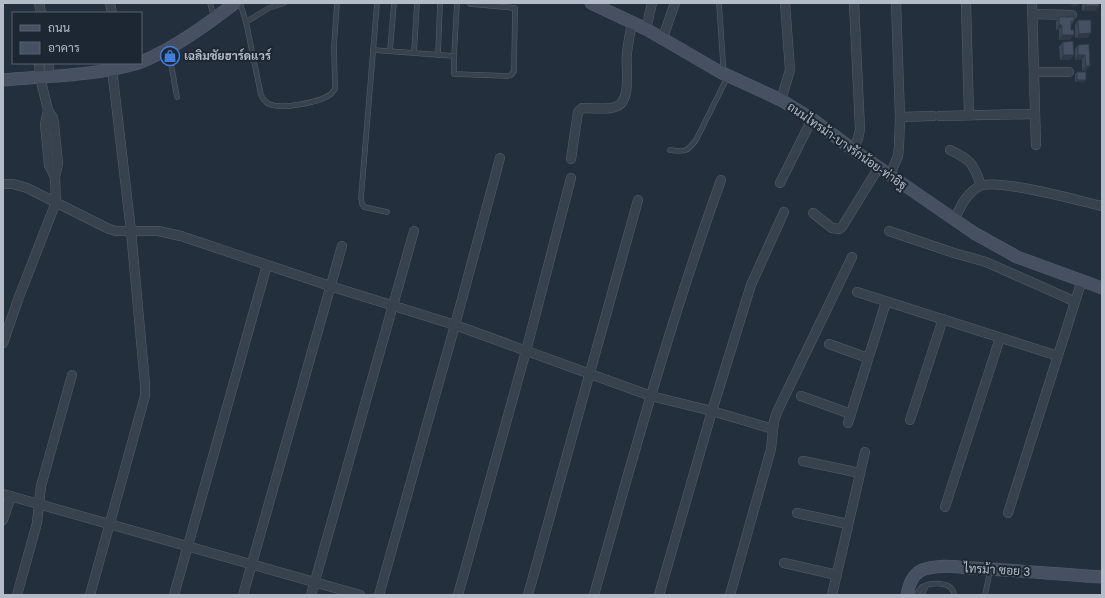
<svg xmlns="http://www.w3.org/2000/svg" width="1105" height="598" viewBox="0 0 1105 598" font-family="Arial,Sarabun,sans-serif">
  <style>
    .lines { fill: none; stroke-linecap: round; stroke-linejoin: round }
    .lane-casing { stroke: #565f6c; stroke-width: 5.5 }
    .street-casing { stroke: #565f6c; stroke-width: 10 }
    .secondary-casing { stroke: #565f6c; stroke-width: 13 }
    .lane { stroke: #38414e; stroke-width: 4.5 }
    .street { stroke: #38414e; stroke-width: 9 }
    .secondary { stroke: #465061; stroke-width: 12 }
    .wall { fill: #3b4654 }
    .shaded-wall { fill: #303945 }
    .building { fill: #455162; stroke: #303945 }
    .labels { text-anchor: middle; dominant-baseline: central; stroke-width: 4; stroke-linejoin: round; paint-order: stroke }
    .poi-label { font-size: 12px; font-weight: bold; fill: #b4bcc9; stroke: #1d2633; text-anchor: start }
    .street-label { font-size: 12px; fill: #b4bcc9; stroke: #1d2633 }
  </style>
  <rect width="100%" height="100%" fill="#242f3e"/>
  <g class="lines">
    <!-- lane casing -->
    <g class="lane-casing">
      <g id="lane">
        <polyline points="210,3 214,17"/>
        <path d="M240,3L246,22L261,95C263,99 265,102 269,104C282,110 321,102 331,94C332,93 334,90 335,89L334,46L337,3"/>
        <polyline points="377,3 361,198 362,204 364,207 387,212"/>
        <polyline points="719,3 723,63 723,68 721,71"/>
        <polyline points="246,22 269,8 284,3"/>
        <polyline points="167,50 171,64 177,97"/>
        <polyline points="373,50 454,56 457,3"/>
        <polyline points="390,51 394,3"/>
        <polyline points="414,53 417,3"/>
        <polyline points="438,55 440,4 439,3"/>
        <polyline points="454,56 454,74 508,76 511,75 514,71 515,8 470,4"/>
        <path d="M670,150C685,152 687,152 696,140L728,76"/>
        <path d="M916,595C918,592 919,589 922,587C931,582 953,581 954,595"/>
        <polyline points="922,595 926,586"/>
        <polyline points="985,595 990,571"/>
      </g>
    </g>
    <!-- street casing -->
    <g class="street-casing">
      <g id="street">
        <polyline points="39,3 41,13"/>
        <polyline points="110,3 112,13"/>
        <polyline points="966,3 969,115"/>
        <polyline points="1032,3 1036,145"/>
        <polyline points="1032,14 1072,15"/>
        <polyline points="646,29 652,3"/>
        <polyline points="662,40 675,3"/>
        <polyline points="49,63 49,76"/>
        <polyline points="1034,72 1069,72"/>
        <polyline points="781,100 790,70 785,3"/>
        <polyline points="48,110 45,124 49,165 55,177"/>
        <polyline points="939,116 1035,114"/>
        <polyline points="900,117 933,116"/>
        <polyline points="852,149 858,139 860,129 854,3"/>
        <path d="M950,150C971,160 973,163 981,185"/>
        <path d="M571,159L578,112L582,108C591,108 607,110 615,107C633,102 625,67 627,53C628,43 630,33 632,23"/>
        <polyline points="890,175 898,156 899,147 900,117 896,3"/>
        <polyline points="780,183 812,119"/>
        <polyline points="3,184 13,184 27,188 109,229 116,231 158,231 181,236 330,286 455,325 651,396 712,411 773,429"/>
        <polyline points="813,213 832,228 839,229 842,227 879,167"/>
        <path d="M954,220C960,208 967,192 980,186C998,178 1079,201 1102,206"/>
        <polyline points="889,231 954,253 986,262 1065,297 1075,302"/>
        <polyline points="857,292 1058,356"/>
        <polyline points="3,343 19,297 56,202 55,177 58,164 54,124 53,118 48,110 40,77 39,63"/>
        <polyline points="829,344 868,358"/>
        <polyline points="801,396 851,414"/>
        <polyline points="910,420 943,319"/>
        <polyline points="848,423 886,302"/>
        <polyline points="803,461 860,473"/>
        <polyline points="3,494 360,595"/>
        <polyline points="945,507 1000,338"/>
        <polyline points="797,513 848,524"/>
        <polyline points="1008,513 1082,280 1086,281"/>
        <polyline points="3,520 11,496"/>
        <polyline points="784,563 837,575"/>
        <polyline points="17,595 37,523 41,486 72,375"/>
        <polyline points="90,595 145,396 145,384 131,231 112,69"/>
        <polyline points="174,595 267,265"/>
        <polyline points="243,595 342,246"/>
        <polyline points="311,595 414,231"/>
        <polyline points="379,595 455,325 500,158"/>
        <polyline points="458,595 526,351 571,178"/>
        <polyline points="528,595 638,200"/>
        <path d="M594,595C633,456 672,316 721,180"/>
        <polyline points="659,595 712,411 751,285 784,212"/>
        <polyline points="730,595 771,449 774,421 777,412 852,257"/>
        <polyline points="832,595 865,452"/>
      </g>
    </g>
    <!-- secondary casing -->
    <g class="secondary-casing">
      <g id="secondary">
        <polyline points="591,3 646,29 720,72 781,100 812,119 852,149 974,233 1017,257 1102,288"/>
        <path d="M141,62C175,48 206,25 235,3"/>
        <path d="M3,80C48,76 95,76 138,63"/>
        <path d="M907,595C909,585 912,575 922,570C937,564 955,567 971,568C1015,570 1058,574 1102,577"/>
      </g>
    </g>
    <!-- lane -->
    <use href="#lane" class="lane"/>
    <!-- street -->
    <use href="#street" class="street"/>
    <!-- secondary -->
    <use href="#secondary" class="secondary"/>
  </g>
  <!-- wall -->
  <g class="wall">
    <polygon points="1082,3 1099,3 1095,11 1082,11"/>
    <polygon points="1059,17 1074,21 1071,25 1070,40 1059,40 1059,30 1056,30 1056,22"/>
    <polygon points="1078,20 1088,38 1075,38 1075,25"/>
    <polygon points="1063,42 1074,55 1070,60 1060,60 1059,47"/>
    <polygon points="1089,44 1086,71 1082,71 1082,60 1075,60 1075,49 1078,45"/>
    <polygon points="1077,72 1084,82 1075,82 1075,74"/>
  </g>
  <!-- shaded-wall -->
  <g class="shaded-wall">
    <polygon points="1073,3 1079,3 1077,6 1070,6"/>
    <polygon points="1086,6 1099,6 1095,11 1082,11"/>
    <polygon points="1059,25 1062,25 1059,30 1056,30"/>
    <polygon points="1091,33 1088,38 1075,38 1079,34"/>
    <polygon points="1062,35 1074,35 1070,40 1059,40"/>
    <polygon points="1063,55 1074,55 1070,60 1060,60"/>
    <polygon points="1078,55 1085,55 1082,60 1075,60"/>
    <polygon points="1086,66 1090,66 1086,71 1082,71"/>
    <polygon points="1077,80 1086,80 1084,82 1075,82"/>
  </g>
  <!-- building -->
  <g class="building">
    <rect x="1086" y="3" width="13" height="3"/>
    <polygon points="1059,17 1074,17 1074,21 1071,21 1071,30 1074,30 1074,35 1062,35 1062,25 1059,25"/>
    <polygon points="1078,20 1091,20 1091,33 1079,34"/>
    <polygon points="1073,41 1074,55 1063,55 1063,42"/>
    <polygon points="1089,44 1090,66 1086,66 1085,55 1078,55 1078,45"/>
    <rect x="1077" y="72" width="9" height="8"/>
  </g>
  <!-- icons -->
  <defs>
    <g id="shop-ring" transform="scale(1)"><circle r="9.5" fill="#1d2633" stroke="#3f7fe0" stroke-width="1.5"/><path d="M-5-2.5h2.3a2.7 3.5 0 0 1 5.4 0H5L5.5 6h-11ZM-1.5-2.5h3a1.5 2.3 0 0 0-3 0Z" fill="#3f7fe0"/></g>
  </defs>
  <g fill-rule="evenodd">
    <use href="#shop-ring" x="170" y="56"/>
  </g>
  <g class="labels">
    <!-- poi labels -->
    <g class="poi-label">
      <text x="184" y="56">เฉลิมชัยฮาร์ดแวร์</text>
    </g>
    <!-- street labels -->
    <g class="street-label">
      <text transform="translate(847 146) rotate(35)">ถนนไทรม้า-บางรักน้อย-ท่าอิฐ</text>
      <text transform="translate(997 570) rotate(3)">ไทรม้า ซอย 3</text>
    </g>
  </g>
  <!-- border -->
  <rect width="1105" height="598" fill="none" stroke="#b4bcc9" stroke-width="8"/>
  <!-- legend -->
  <rect x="12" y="12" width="130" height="52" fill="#1d2633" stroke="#59626f"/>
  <rect x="20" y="25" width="20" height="6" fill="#465061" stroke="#59626f"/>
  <text x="48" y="32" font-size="12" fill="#b4bcc9">ถนน</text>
  <rect x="20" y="42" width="20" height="12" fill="#455162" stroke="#59626f"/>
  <text x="48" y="52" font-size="12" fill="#b4bcc9">อาคาร</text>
</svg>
